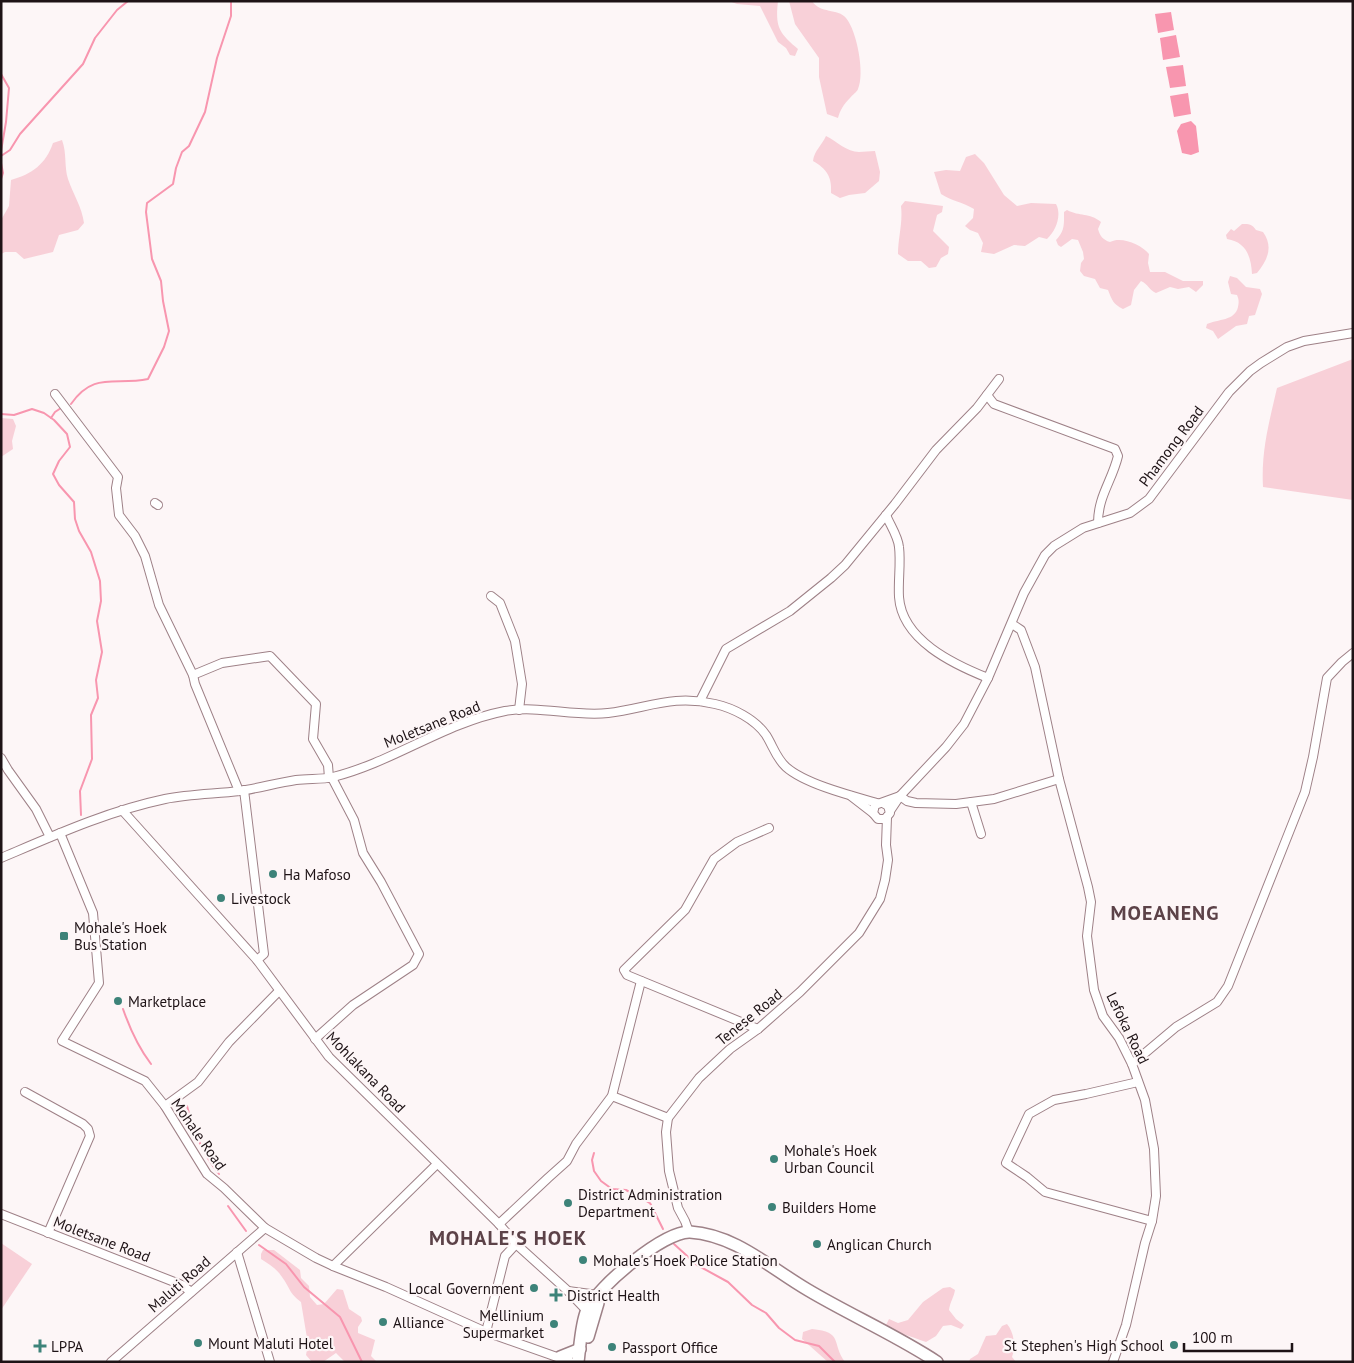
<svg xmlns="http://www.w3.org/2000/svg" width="1354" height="1363" viewBox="0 0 1354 1363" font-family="'PT Sans',sans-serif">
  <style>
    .green { fill: #f8d0d8 }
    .water { fill: #f896af }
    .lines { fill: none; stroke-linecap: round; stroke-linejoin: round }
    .stream { stroke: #f896af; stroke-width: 2 }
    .minor-casing { stroke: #9e8187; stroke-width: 10 }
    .primary-casing { stroke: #9e8187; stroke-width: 14 }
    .minor { stroke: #fff; stroke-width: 8 }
    .primary { stroke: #fff; stroke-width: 11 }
    .poi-dot { fill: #3d8379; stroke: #fdf6f7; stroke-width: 2 }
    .labels { text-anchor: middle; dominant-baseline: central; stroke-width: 4.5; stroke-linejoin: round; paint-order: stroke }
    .street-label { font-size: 15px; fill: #1e1316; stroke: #fdf6f7 }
    .poi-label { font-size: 15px; fill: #1e1316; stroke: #fdf6f7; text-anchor: start }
    .district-label { font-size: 20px; font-weight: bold; letter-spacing: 1px; fill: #5c4248; stroke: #fdf6f7 }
  </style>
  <rect width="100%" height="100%" fill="#fdf6f7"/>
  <!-- green -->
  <g class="green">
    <path d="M729,1H778C775,27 779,33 798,49L795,56L790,55L786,48L778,42L760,6L737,4Z"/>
    <path d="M789,1H812C820,14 838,8 846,18C857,31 865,74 858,89C857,92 852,95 850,98C844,104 840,110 838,118L827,114L819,77V58L795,24Z"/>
    <path d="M826,136C836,141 847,152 859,152C864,152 869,151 875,151L880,172L879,181L865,193L849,195L840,198L831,193C832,177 827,169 813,161C814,151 822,145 826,136Z"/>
    <path d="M62,140C67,153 64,166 68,179C73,194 82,207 84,223L78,230L59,235L53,252L24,259L16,252H5L1,254V220L9,206L11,180C32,174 46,164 53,143Z"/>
    <path d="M975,154L984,163L1004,195L1017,206L1031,203L1056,204C1062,215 1056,231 1047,239L1039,237L1025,246L1014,245L994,254L981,252L983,243L978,233L970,230L965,226L973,218L974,209C963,202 951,201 941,194L934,172L946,170L960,171L966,157Z"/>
    <path d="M905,201L943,206L942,212L937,215L933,231L949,247L948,254L941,258L936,267L929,268L921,261H908L898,254C898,238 903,223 901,206Z"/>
    <path d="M1067,210C1080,217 1089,212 1101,222L1098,229C1100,236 1103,240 1110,242C1121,236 1141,244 1149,254L1148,263L1150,272H1165L1183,281H1203V285L1196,292L1189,287L1178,289L1170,287L1156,293C1149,290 1148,284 1141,281L1134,290L1131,305L1123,309C1113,304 1112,300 1108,290L1100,288L1095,279L1084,276L1080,271L1081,263L1084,259L1083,252L1078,240L1072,239L1061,247L1058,245L1056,240C1065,231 1064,224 1064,212Z"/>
    <path d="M1242,224C1249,224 1252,224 1256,230L1263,232C1274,247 1267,261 1257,273L1252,274C1251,256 1246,242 1227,239L1226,235L1231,229L1234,231Z"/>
    <path d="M1230,276L1237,278L1246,287L1260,289L1262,294L1255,315L1249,316L1247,324L1236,326L1218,339L1213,331L1206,328L1207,324C1218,319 1235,321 1238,307C1239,302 1239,300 1237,295L1231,294L1228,282Z"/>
    <path d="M1353,359V500L1263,487C1261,451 1269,423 1277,388Z"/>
    <polygon points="1,418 13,419 16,426 12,441 13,449 1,457"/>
    <polygon points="1,1243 32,1264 1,1310"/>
    <path d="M263,1250H274L300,1270L301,1278L309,1286L310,1297L317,1305L324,1304L337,1289L343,1290L349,1309L361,1317L362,1321L358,1327V1333L375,1340L371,1356L377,1362H345L336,1353L323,1362H312L306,1355L308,1344L301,1302C289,1293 290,1288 282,1277C277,1269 269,1264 261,1259V1254Z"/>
    <path d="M950,1287L955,1290C954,1297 950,1302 949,1310L956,1319L964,1325L961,1329L951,1325L943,1326L936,1336L926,1342C912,1337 898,1333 886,1325L889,1319L898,1323L908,1320L923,1302L943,1288Z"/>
    <path d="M1007,1324C1014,1332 1016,1347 1012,1357L1016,1362H969L970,1359L978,1354L986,1336L996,1335L1002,1326Z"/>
    <path d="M812,1329C844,1332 831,1343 845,1362H828L802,1339L803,1332Z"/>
  </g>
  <!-- water -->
  <g class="water">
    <polygon points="1171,12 1174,30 1158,33 1155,14"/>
    <polygon points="1176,35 1180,57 1163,60 1160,38"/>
    <polygon points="1183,65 1186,86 1170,88 1166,67"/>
    <polygon points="1188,93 1191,114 1174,117 1170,96"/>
    <polygon points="1191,121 1196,126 1199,152 1191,155 1182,153 1177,131 1181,124"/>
  </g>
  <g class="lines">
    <!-- stream -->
    <g class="stream">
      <polyline points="1,74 9,88 6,122 1,151"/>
      <polyline points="1,156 10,150 20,134 83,64 95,38 117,10 128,1"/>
      <polyline points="1,163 3,173 1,179"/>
      <path d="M71,404C94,371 115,386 148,379L164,347L169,331L163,301L161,281L152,259L146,212L147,203L173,184L176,168L182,152L189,146L205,112L217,58L231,16V1"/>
      <polyline points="1,414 14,415 32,409 44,413 54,420 67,434 70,447 59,461 53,474 59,485 74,502 75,519 79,531 91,552 100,581 101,601 97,621 102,652 96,680 98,698 91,715 92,759 80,791 81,815"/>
      <polyline points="51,418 55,412 61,408"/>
      <path d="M123,1009C130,1029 138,1047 151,1064"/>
      <path d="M187,1106C193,1131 203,1154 219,1174"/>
      <polyline points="594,1153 592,1160 594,1171 601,1181 612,1189 626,1190 650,1203 663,1229"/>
      <polyline points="228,1206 246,1231"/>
      <polyline points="674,1244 697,1265 728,1282 752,1305 766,1313 779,1328 795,1340 819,1346 835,1362"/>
      <polyline points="259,1245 286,1264 304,1287 340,1317 362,1362"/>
    </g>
    <!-- minor casing -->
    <g class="minor-casing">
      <g id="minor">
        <polyline points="55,394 118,477 116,488 119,515 135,536 145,556 159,605 193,675 195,684 239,791"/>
        <path d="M987,395L994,404L1115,449L1118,456C1112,481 1098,496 1098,523"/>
        <polyline points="155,503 158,505"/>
        <path d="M886,515C890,525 898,536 899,547C901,563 898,580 899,597C902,640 953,664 988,678"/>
        <polyline points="491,596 500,603 515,641 522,684 519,710"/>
        <polyline points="1012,624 1021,630 1035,667 1059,779 1088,887 1091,902 1087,936 1094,990 1103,1016 1119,1038 1132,1064 1145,1100 1154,1149 1156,1196 1152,1221 1145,1243 1126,1325 1113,1362"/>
        <polyline points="193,675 222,663 270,656 316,704 313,739 328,765 329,778"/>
        <polyline points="700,701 726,649 790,611 831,578 845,565 895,504 936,450 977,408 999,379"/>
        <polyline points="1,758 8,770 36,809 50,837"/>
        <polyline points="244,790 264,954 257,960"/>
        <polyline points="851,796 873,813"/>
        <polyline points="900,796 907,801 916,803 956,804 994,799 1059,779"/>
        <polyline points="971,802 981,834"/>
        <polyline points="883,803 888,806 890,813 885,819 878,819 873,813 875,805 900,796"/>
        <polyline points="122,810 257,960 329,1057 499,1224 516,1244 568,1291 589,1313"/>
        <polyline points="890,811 900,796 946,747 964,724 988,678 1024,593 1045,555 1054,546 1083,528 1130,513 1149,499 1229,392 1250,371 1261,363 1287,347 1304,341 1353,333"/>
        <polyline points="60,833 93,913 99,983 62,1041 145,1081 165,1106 207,1174 224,1188 265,1228 316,1258 333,1266 386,1287 486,1332 571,1362"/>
        <path d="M1,858C55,835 108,811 165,799C190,794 215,794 240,791C259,788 277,783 296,780C308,778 321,780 333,777C393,762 444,723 505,711C539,705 574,717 608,713C648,708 673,694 715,704C733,708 755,719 766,735C773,746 776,758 786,767C805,784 852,796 877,803"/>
        <polyline points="758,1029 627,975 624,970 685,910 714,859 737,842 769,828"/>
        <polyline points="315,1039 353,1005 413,965 419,954 381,882 363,853 354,820 332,778"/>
        <polyline points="1132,1064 1176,1027 1217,1002 1228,986 1305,792 1313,757 1327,678 1342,662 1353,653"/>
        <polyline points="1138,1082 1086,1094 1054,1100 1029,1114 1006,1163 1027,1177 1045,1192 1152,1221"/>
        <polyline points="25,1092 83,1124 88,1129 90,1136 48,1233"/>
        <polyline points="612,1096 668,1118"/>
        <polyline points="165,1106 198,1082 229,1042 279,991"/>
        <polyline points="1,1214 182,1285 191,1292"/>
        <polyline points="499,1224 548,1178 567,1161 576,1144 612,1096 641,981"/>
        <polyline points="689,1232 685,1221 678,1208 669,1171 666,1132 668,1118 699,1078 730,1049 758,1029 800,992 859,933 880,899 885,880 888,860 886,845 887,817"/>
        <polyline points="237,1252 270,1362"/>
        <polyline points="333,1266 437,1164"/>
        <polyline points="568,1291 598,1295"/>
        <polyline points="486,1332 505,1256 516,1244"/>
        <polyline points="111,1362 265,1228"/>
      </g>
    </g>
    <!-- primary casing -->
    <g class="primary-casing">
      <g id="primary">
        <polyline points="588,1337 598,1303 598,1295"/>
        <polyline points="560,1357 580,1349"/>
        <path d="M578,1362C580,1347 581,1323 587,1310C597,1287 664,1231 690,1232C736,1235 770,1268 808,1290C850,1315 896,1335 937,1362"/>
      </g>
    </g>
    <!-- minor -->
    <use href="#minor" class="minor"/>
    <!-- primary -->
    <use href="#primary" class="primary"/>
  </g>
  <!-- markers -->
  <g class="poi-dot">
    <circle cx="273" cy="874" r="5"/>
    <circle cx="221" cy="898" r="5"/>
    <rect x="59" y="931" width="10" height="10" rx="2.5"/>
    <circle cx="118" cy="1001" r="5"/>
    <circle cx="774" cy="1159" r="5"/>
    <circle cx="568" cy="1203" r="5"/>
    <circle cx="772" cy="1207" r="5"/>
    <circle cx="817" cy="1244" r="5"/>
    <circle cx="583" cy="1260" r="5"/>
    <circle cx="534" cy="1288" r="5"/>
    <path d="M553.5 1287.5h5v5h5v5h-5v5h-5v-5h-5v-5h5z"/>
    <circle cx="383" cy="1322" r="5"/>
    <circle cx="554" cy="1324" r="5"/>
    <circle cx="198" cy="1343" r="5"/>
    <circle cx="1174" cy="1345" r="5"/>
    <path d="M37.5 1338.5h5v5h5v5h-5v5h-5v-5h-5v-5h5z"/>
    <circle cx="612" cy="1347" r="5"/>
  </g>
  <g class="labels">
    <!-- street labels -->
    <g class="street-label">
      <text transform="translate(1171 446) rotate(-53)">Phamong Road</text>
      <text transform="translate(432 724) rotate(-22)">Moletsane Road</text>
      <text transform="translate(749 1017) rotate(-39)">Tenese Road</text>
      <text transform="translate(1128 1028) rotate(64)">Lefoka Road</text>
      <text transform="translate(366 1072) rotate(46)">Mohlakana Road</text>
      <text transform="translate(199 1134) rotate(55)">Mohale Road</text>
      <text transform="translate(102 1239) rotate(21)">Moletsane Road</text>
      <text transform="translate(179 1284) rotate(-41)">Maluti Road</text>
    </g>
    <!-- poi labels -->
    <g class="poi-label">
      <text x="283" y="874">Ha Mafoso</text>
      <text x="231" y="898">Livestock</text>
      <text x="74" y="927">Mohale's Hoek<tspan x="74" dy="17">Bus Station</tspan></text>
      <text x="128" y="1001">Marketplace</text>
      <text x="784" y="1150">Mohale's Hoek<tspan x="784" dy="17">Urban Council</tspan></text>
      <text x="578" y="1194">District Administration<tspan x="578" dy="17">Department</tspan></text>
      <text x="782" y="1207">Builders Home</text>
      <text x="827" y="1244">Anglican Church</text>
      <text x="593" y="1260">Mohale's Hoek Police Station</text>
      <text x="524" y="1288" text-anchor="end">Local Government</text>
      <text x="567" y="1295">District Health</text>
      <text x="544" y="1315" text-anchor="end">Mellinium<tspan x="544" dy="17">Supermarket</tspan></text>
      <text x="393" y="1322">Alliance</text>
      <text x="208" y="1343">Mount Maluti Hotel</text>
      <text x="1164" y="1345" text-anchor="end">St Stephen's High School</text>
      <text x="51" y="1346">LPPA</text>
      <text x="622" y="1347">Passport Office</text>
    </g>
    <!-- district labels -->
    <g class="district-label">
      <text x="1165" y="913">MOEANENG</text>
      <text x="508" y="1238">MOHALE'S HOEK</text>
    </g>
  </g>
  <!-- border -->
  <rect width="1354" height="1363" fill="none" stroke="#1e1316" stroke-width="5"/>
  <!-- scale -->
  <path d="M1184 1343v8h108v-8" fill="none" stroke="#1e1316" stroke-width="2.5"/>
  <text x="1192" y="1343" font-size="15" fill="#1e1316" stroke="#fdf6f7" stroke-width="4" paint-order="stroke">100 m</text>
</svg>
